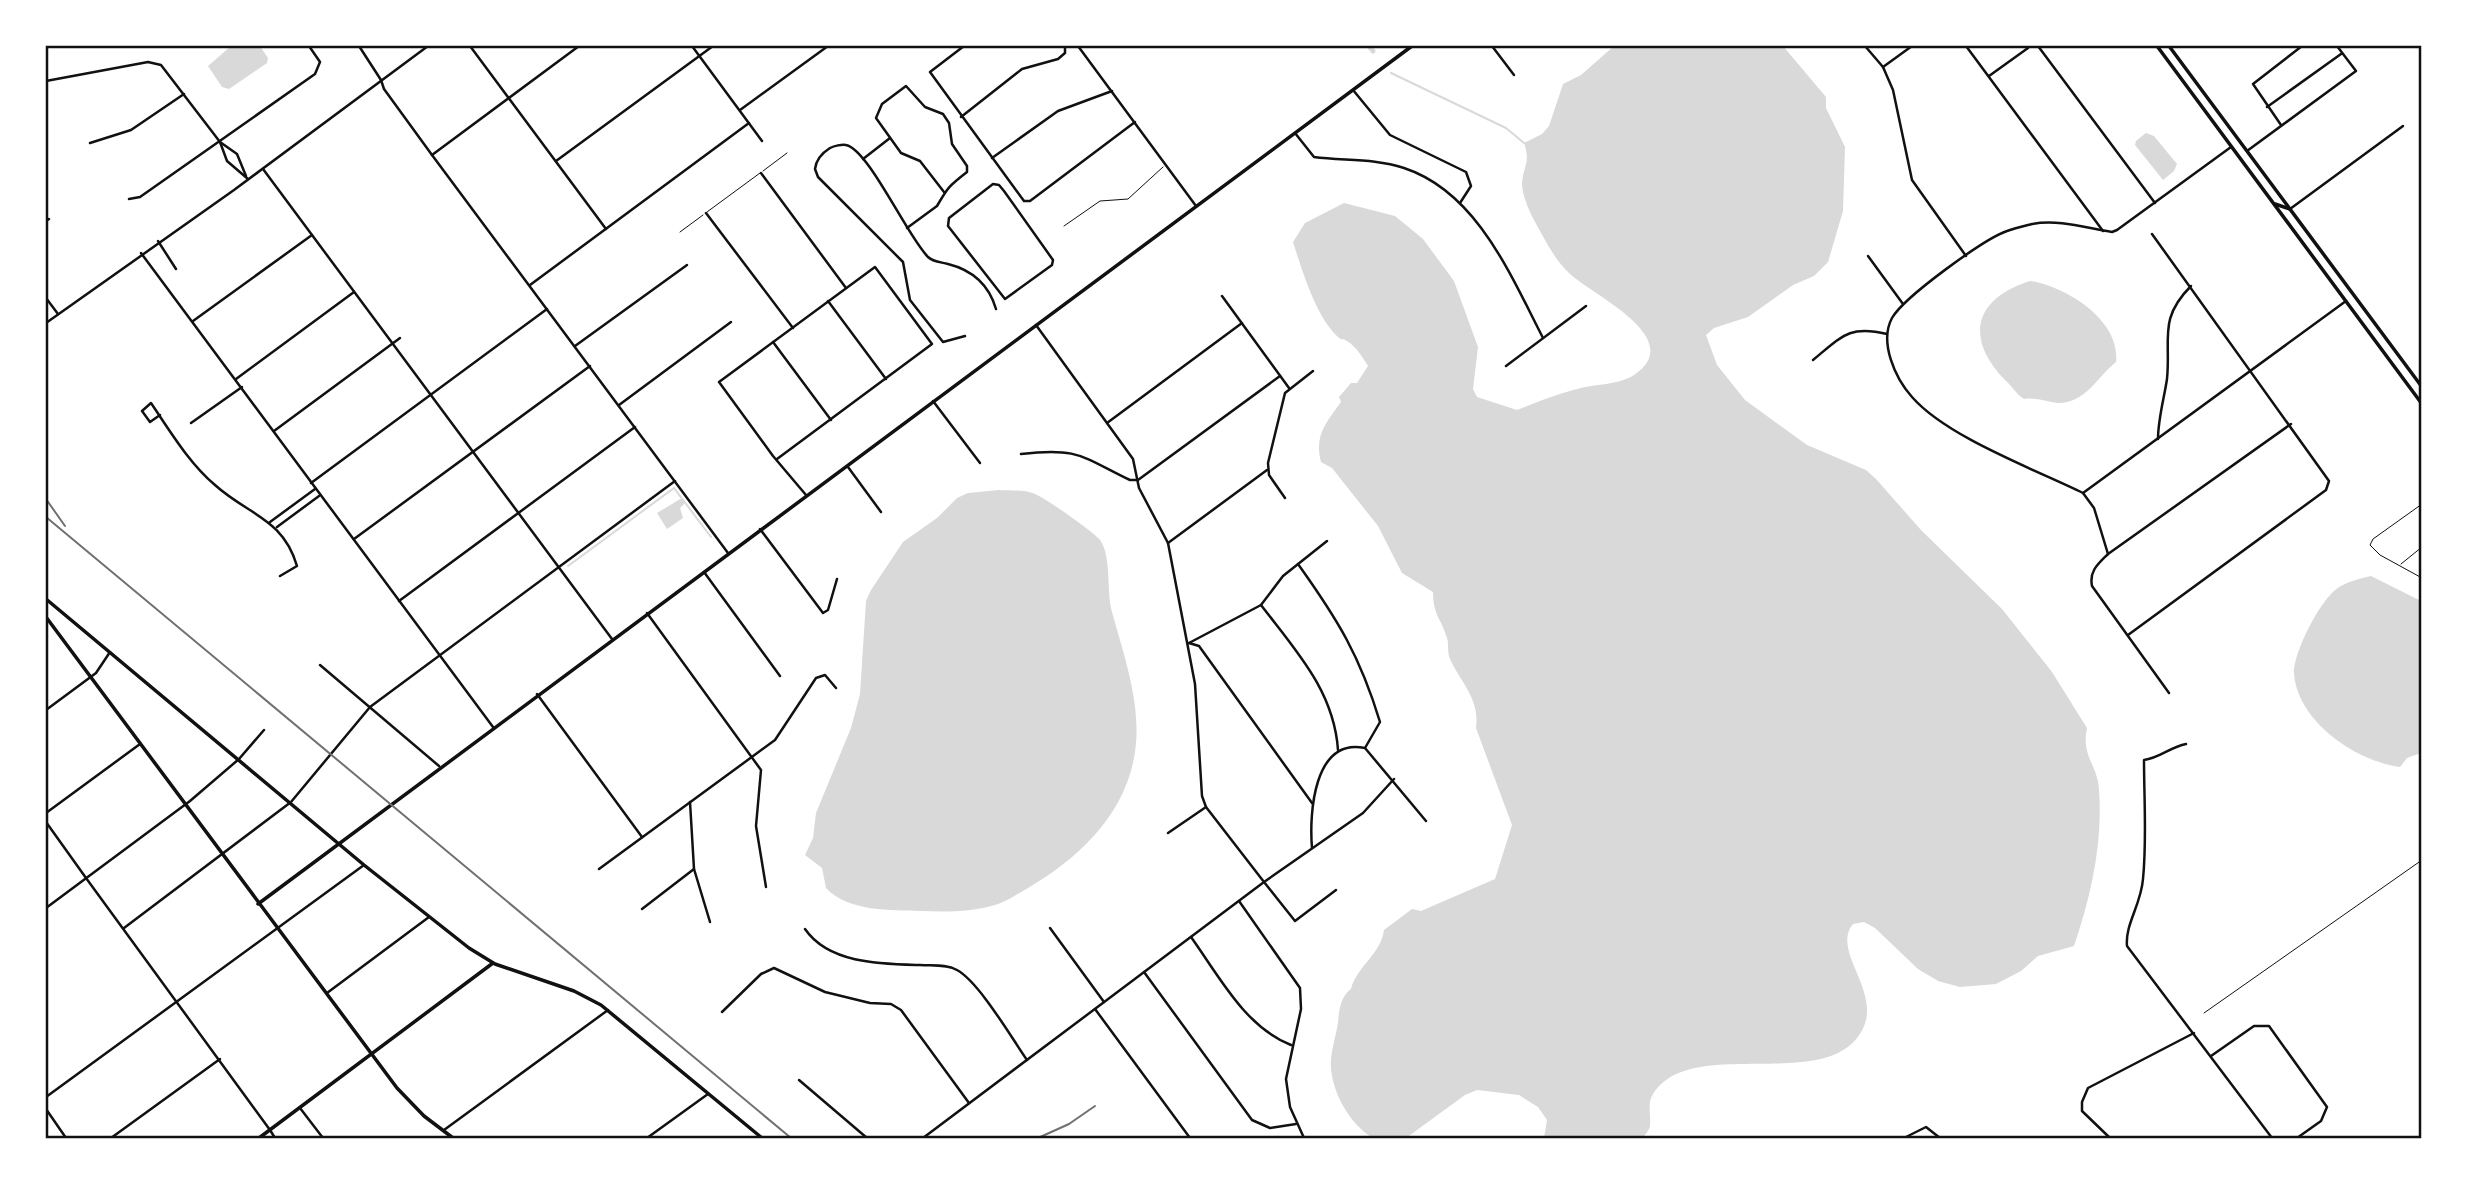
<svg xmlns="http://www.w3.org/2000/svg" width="2467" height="1184" viewBox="0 0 2467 1184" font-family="'Work Sans',sans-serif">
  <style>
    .water { fill: #d9d9d9 }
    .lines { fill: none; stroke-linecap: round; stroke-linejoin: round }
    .stream { stroke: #d9d9d9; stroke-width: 2 }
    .canal { stroke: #d9d9d9; stroke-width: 5 }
    .service { stroke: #111; stroke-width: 1 }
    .minor { stroke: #111; stroke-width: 2.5 }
    .tertiary { stroke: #111; stroke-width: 2.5 }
    .secondary { stroke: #111; stroke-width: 3.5 }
    .primary { stroke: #111; stroke-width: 3.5 }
    .rail { stroke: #707070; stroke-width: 2 }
    .neatline { fill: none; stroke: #111; stroke-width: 2.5 }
  </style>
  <rect width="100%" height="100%" fill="#fff"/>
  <!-- water -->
  <g class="water">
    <polygon points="231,46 260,46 268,58 267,63 229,89 222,87 208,66"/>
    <path d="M1614,46H1783L1826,97V108L1845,147L1843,211L1828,262L1814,276L1793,285L1748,317L1714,328L1706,335L1717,365L1745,400L1807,445L1866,470L1876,479L1921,530L2002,609L2052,672L2087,728C2081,757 2098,765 2099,790C2103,843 2091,896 2074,946L2038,956L2021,971L1996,984L1960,987L1938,981L1918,969L1875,928L1864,922L1853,924C1829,953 1890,997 1857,1038C1816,1090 1689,1036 1653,1094C1647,1103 1651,1114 1650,1125C1650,1130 1645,1134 1643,1138H1544L1547,1120L1538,1107L1519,1095L1477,1090L1465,1095L1406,1138H1373C1349,1124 1329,1088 1331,1060C1332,1048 1336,1035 1338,1023C1339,1011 1340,997 1351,989C1357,966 1381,954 1384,930L1412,909L1421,911L1495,879L1512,825L1476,728C1480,699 1461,683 1450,659C1447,652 1449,644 1447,638C1441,618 1433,615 1433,592L1402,573L1378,526L1332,468L1321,462C1314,435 1326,423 1341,402L1339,397L1351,383H1357L1368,366C1363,358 1356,346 1347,341C1339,336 1345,343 1338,337C1316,317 1302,270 1293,242L1305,223L1344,203L1395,216L1423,239L1454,281L1478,347L1473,389L1477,397L1517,410C1537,402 1555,395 1577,389C1594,384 1619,385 1634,375C1689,338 1590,294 1569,273C1554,259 1544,238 1534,220C1529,211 1522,194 1522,184C1523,166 1531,163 1524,143L1542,134L1549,126L1563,84L1581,75Z"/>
    <polygon points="2146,133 2154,136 2177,164 2174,171 2163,180 2135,145 2136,141"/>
    <path d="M2030,281C2065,286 2121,320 2116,362C2097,377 2086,403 2058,403C2046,402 2035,397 2024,399C2016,394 2012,386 2005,380C1965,339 1973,299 2030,281Z"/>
    <path d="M999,490C1010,491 1025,489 1035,494C1044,497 1095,533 1100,540C1112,557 1106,590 1112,612C1124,656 1142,705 1135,752C1126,814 1079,858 1028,888C1017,894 1006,902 995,905C971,912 946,912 921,911C892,910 848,912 826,888L822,868L805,855L813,838L816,813L851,728L860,694L866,601L871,590L903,542L937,518L957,498L968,493Z"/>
    <polygon points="682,498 685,503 680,508 683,518 667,529 657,513"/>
    <path d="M2371,576L2421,601V753L2407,758L2400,767C2356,761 2298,722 2294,674C2293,653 2322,595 2341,586C2350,581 2361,578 2371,576Z"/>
  </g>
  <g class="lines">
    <!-- stream -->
    <g class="stream">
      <polyline points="1391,73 1506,128 1524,143"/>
      <polyline points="568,566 674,488 711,537"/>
    </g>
    <!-- canal -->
    <polyline class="canal" points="1369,46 1373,51"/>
    <!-- service -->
    <g class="service">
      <polyline points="763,171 787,153"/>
      <polyline points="707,212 760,173"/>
      <polyline points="1064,226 1100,201 1128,199 1163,167"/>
      <polyline points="680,232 703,215"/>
      <polyline points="2422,504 2373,539 2370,545 2380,555 2422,578"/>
      <polyline points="2401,564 2422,547"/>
      <polyline points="2204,1013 2422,860"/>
    </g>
    <!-- minor -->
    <g class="minor">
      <polyline points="359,46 381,80"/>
      <polyline points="470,46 606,229"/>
      <polyline points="692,46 762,141"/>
      <polyline points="964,46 930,72 1024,201 1030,201 1135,122"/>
      <polyline points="1492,46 1514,75"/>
      <polyline points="1865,46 1883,67 1893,90 1912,180 1966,256"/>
      <polyline points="1966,46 2103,231"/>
      <polyline points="2038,46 2155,203"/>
      <polyline points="1883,67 1912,46"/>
      <polyline points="1989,76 2028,48"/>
      <polyline points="46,81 148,62 161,65 220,142 227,161 248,179"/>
      <polyline points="1353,90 1390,135 1466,172 1471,186 1460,203"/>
      <polyline points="2267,107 2341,54"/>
      <polyline points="740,110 828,46"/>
      <polyline points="961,117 1022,69 1058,59 1065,53 1065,46"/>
      <polyline points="2281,125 2253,84 2302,46"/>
      <path d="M1295,133L1314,157C1344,161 1374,158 1404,168C1477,192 1511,276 1543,338"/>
      <polyline points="220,142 237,154 246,176"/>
      <polyline points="90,143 131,130 184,94"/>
      <polyline points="2247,151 2356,71 2337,46"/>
      <polyline points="432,155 579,46"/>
      <polyline points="992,158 1058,111 1112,91"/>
      <polyline points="863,159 890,138"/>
      <polyline points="556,161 713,46"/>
      <polyline points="263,169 612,639"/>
      <polyline points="761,173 846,288"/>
      <polygon points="993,184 999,185 1004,191 1053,260 1052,265 1005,299 948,226 949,218"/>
      <polyline points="129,199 140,197 315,74 320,62 309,46"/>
      <polyline points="2290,209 2403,126"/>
      <polyline points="706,213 793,328"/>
      <polyline points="46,221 49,219"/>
      <path d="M907,228L937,206C948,187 949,186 967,172V166L952,144L949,123L943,114L925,107L906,86L882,104L876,118L901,153L920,161L944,192"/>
      <polyline points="158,241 176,269"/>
      <polyline points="141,253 493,727"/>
      <polyline points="1868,256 1903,304"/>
      <polyline points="530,285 749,123"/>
      <polyline points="1222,296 1289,388"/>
      <polyline points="46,298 58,314"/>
      <polyline points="828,301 886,379"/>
      <polyline points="193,321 312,235"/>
      <path d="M965,336L943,342L910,300L903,262L818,177L815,169C816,160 822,153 830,148C834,146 842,144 846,145C869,150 907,236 928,257C933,262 941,262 948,264C972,270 989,285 996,309"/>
      <polyline points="773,342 831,420"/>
      <polyline points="575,346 687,265"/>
      <path d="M1813,360C1842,336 1849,325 1887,334"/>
      <polyline points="1506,366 1586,306"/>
      <polyline points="236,379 354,292"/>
      <polyline points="933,401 980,463"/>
      <polyline points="619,405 731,322"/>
      <path d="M160,415L150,422L142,411L151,403C170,431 189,463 215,485C248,515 283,518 297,566L280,576"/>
      <polyline points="191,423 242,387"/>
      <polyline points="1107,423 1242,323"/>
      <polyline points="274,431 400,338"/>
      <path d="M2158,439C2158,419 2164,399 2167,379C2171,339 2158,319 2191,286"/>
      <path d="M1021,454C1079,447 1082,457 1130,480H1138L1280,376"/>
      <polyline points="777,459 932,344 875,267 719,382 773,456 806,495"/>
      <polyline points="848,467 881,512"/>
      <polyline points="311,483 547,309"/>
      <polyline points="2083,493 2346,301"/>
      <polyline points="1285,498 1269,475 1268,463 1285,393 1313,371"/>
      <polyline points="270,522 315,489"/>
      <polyline points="277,527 319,496"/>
      <polyline points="760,529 823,613 828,610 837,579"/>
      <polyline points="354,539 590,366"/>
      <polyline points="1168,543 1267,470"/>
      <path d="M2108,554L2094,508L2083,493C2034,469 1947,437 1912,397C1895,378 1879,342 1892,318C1904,297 1984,239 2007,231C2015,228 2024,226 2032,224C2059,219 2086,228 2112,232L2117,230L2231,147"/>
      <path d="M1298,564C1338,620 1360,656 1380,722L1365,748"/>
      <polyline points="704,572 780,676"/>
      <polyline points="399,601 635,427"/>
      <path d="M1261,605C1296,651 1334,691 1338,750"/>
      <polyline points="647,613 761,770 756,826 766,887"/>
      <polyline points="2128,635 2326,490 2329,481 2152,234"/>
      <polyline points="1189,643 1199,646 1312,803"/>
      <polyline points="1189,643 1261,605 1283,576 1327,541"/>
      <polyline points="320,665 439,766"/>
      <path d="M2169,693L2092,586C2089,571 2098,564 2108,554L2291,424"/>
      <polyline points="537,694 642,837"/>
      <polyline points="46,710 96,673 110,652"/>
      <path d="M2186,744C2170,747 2160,758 2144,760C2144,799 2147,839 2143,879C2141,905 2125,924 2127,946L2272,1138"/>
      <polyline points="239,759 264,730"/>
      <polyline points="690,802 694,869 710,922"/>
      <polyline points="46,813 140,744"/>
      <polyline points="46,822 86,878"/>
      <polyline points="1168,833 1206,807"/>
      <path d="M1312,848C1309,813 1314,737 1365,748L1426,821"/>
      <polyline points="599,869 775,740 816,678 825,675 836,688"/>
      <polyline points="1336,890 1295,921 1264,882 1363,813 1394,779"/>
      <polyline points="1239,901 1300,988 1301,1009 1286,1079 1290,1107 1304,1138"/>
      <polyline points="642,909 694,869"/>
      <polyline points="124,928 291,802 370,707 675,481"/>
      <polyline points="1050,928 1104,1002"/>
      <path d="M805,929C829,964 882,964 920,965C932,966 946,964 957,970C979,982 1011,1037 1027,1060"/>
      <path d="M1191,937C1219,976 1245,1027 1291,1045"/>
      <polyline points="1144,972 1252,1120 1270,1128 1296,1124"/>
      <polyline points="327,993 429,917"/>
      <polyline points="1095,1009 1190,1138"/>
      <polyline points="722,1012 761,974 774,968 825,992 870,1003 891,1004 901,1010 969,1103"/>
      <polyline points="2211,1056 2254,1026 2269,1026 2327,1107 2321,1121 2297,1138"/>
      <polyline points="799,1080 867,1138"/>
      <polyline points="46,1097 364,865"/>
      <polyline points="300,1108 323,1138"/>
      <polyline points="46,1109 66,1138"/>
      <polyline points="270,1130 275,1138"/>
      <polyline points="444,1130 608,1010"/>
      <polyline points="111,1138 220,1059"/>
      <polyline points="647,1138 708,1094"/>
      <polyline points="1904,1138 1926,1127 1940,1138"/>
      <polyline points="2110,1138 2082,1111 2082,1102 2088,1088 2194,1033"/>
    </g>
    <!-- tertiary -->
    <g class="tertiary">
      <polyline points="1078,46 1196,206"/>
      <polyline points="381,80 384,89 432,155 728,553"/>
      <polyline points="46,323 234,190 428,46"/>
      <polyline points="86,878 270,1130"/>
      <polyline points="46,908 190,801 239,759"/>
      <polyline points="923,1138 1264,882 1206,807 1202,796 1195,684 1168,543 1139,488 1133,459 1036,325"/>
    </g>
    <!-- secondary -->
    <g class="secondary">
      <polyline points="258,904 1412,46"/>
      <polyline points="259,1138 493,963"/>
    </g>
    <!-- primary -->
    <g class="primary">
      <polyline points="2157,46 2422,404"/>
      <polyline points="2169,46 2422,387"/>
      <polyline points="2275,204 2290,209"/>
      <polyline points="46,599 364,865 469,948 495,964 574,991 601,1005 762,1138"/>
      <polyline points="46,617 397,1088 424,1116 453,1138"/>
    </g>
    <!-- rail -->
    <g class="rail">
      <polyline points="46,499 65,526"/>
      <polyline points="46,517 791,1138"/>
      <polyline points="1038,1138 1069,1124 1095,1106"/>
    </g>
  </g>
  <!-- border -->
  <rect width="2467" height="1184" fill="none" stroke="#ffffff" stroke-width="94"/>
  <rect x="47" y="47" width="2373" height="1090" class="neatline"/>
</svg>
